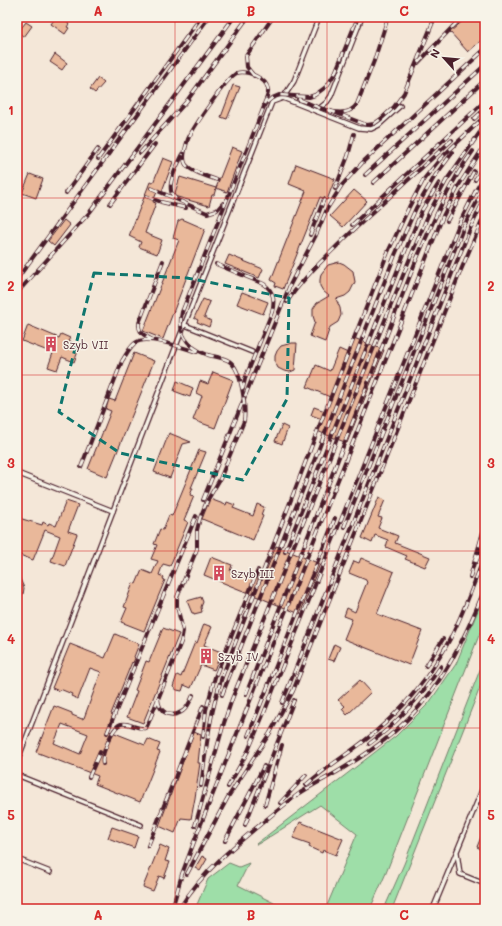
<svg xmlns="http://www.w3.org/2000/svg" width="502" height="926" viewBox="0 0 502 926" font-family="Mali,sans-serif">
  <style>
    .green { fill: #9edea8; stroke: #747e6a }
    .building { fill: #e9b89a; stroke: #4a1f2b; fill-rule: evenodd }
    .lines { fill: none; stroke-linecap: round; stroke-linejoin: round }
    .service-casing { stroke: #4a1f2b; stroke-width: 6 }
    .service { stroke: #f7f3e8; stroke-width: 3.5 }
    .rail-casing { stroke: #4a1f2b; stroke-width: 4 }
    .rail { stroke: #f7f3e8; stroke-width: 2.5; stroke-dasharray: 8; stroke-linecap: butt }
    .marked { fill: none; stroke: #0f766e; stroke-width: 3; stroke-dasharray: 8 5; stroke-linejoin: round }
    .grid { fill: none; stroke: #d62828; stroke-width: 1; stroke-opacity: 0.55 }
    .labels { text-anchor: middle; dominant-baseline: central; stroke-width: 3; stroke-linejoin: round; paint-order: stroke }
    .poi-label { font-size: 11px; fill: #4a1f2b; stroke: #f7f3e8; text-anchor: start }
    .neatline { fill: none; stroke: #d62828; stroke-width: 1.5 }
    .grid-label { font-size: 13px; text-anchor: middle; font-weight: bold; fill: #d62828 }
  </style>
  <rect width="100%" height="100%" fill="#f4e7d8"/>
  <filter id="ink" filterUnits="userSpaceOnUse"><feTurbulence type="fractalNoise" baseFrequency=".025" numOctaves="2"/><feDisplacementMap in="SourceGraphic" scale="8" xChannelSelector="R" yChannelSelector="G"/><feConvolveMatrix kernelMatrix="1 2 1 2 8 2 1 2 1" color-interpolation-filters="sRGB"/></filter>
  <g filter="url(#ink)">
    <!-- green -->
    <g class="green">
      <polygon points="485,593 485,620 386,873 370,909 195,909 208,879 229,863 239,867 249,863 238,885 282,907 326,908 357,834 320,805 258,844 256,844 396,736 429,703 456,664"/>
      <polygon points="485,657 485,675 392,909 384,909 404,864"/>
    </g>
    <!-- building -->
    <g class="building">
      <polygon points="56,17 60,17 69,24 67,27 69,28 65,34 51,24"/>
      <polygon points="467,17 485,17 485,37 468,52 450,32"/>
      <polygon points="26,22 32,26 24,37 18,32"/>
      <polygon points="55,54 67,63 62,70 50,62"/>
      <polygon points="98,78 104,83 95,93 90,89"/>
      <polygon points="233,85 240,87 227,119 221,117"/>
      <polygon points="232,147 242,151 227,192 216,188"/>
      <polygon points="163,158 173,162 162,191 158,189 153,202 156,203 145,233 162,240 157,254 139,247 141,242 129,236 150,182 153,183"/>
      <polygon points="296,164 335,179 327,200 320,197 283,289 275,286 276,283 271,280 306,191 289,184"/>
      <polygon points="30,174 43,179 36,198 22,193"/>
      <polygon points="180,177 216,188 214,195 212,195 209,206 174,196"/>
      <polygon points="354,190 367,201 343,227 330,216"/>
      <polygon points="182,219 205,229 163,339 143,331 179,240 173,238 178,221"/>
      <polygon points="64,220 70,225 54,246 48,241"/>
      <polygon points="229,255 263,269 259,278 225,264"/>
      <polygon points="339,262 344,264 353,271 355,282 350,292 345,296 336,299 340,308 341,315 338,322 330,327 325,342 310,336 315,322 313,316 313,309 317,303 329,296 323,291 320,286 320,280 321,274 328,265"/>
      <polygon points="242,292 268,302 263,314 237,304"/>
      <polygon points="203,299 210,302 204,317 211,321 209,327 197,322 198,320 194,318"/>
      <polygon points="28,325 59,338 61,334 70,338 68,341 80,346 74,362 62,357 57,370 48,367 53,353 22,341"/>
      <polygon points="354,338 384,350 347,443 317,431 322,419 311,415 314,407 325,411 330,397 307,387 316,365 330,371 339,349 348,353"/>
      <polygon points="292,343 297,343 295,370 290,372 284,371 278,368 275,362 275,356 277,351 281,346"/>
      <polygon points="134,353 154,361 107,477 88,469 111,411 106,409 109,399 115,401"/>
      <polygon points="213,372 233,380 215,428 193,420 202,396 196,393 200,381 208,384"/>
      <polygon points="177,381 193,388 190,397 174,391"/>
      <polygon points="282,425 288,428 282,444 275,441"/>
      <polygon points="169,433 191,442 183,444 170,478 154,472"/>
      <polygon points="199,450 206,452 191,488 193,488 190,495 194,496 184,520 188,522 170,566 163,564 159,575 164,577 163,579 165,580 144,631 121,622 127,608 124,607 133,583 136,584 142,570 152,574 158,561 151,559 157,545 154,544 160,529 163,530 169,515 172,516"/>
      <polygon points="379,497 385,500 378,517 382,518 378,528 398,536 395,543 430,557 425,567 405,559 407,556 386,547 388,540 375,535 372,543 362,538"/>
      <polygon points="210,499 226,505 227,502 235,505 233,508 253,516 257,504 264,507 261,515 263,516 253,540 202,519"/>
      <polygon points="66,501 78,505 68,531 77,534 65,566 51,561 60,536 45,530 33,560 17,554 17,523 19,518 42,525 43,522 48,525 49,523 56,526"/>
      <polygon points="276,546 320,564 300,614 204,575 211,557 232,565 230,571 240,575 242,572 262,581"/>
      <polygon points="361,558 394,572 377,614 422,631 409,665 344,639 352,619 344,616 347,608 355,612 367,582 366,581 366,580 349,573 354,561 359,563"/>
      <polygon points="17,572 24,588 23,594 17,597"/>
      <polygon points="201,597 203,602 201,607 202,612 194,614 194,613 192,613 187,601"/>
      <polygon points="204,624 212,627 204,645 221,652 215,668 214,670 201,665 191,688 184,685 182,691 177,690 173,687 177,675 181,677 195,642 197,643"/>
      <polygon points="163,628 179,634 143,723 127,717 137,691 135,690 146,661 149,662"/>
      <path d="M115,634L139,644L134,657L135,658L133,663L132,662L111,714L113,715L107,730L145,745L148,739L160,744L157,751L160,752L140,802L95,784L98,776L36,752L54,706L72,713V715L82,719L84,718L101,672L90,668L78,699L71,696L72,694L60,689L59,691L52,688L70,644L105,658ZM62,724L88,734L80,754L54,743Z"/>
      <polygon points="334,644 340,647 334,661 328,659"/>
      <polygon points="360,680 371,692 347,715 342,709 345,706 338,700"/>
      <polygon points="194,732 201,735 198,763 200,763 195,798 191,819 181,818 175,833 159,826"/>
      <polygon points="300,822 343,839 336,855 323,850 322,853 309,847 310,844 293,838"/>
      <polygon points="112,827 138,836 134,848 108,838"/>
      <polygon points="485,827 485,851 477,847"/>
      <polygon points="160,845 169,849 165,861 170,862 164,878 159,876 153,891 143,887"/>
      <polygon points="202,856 207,859 200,871 195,868"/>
    </g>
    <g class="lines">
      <!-- service casing -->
      <g class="service-casing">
        <g id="service">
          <polyline points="283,98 294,81 319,17"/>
          <polyline points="316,111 327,102 331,96 362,17"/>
          <polyline points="185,325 252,352"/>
          <polyline points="17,473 113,511"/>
          <polyline points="17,762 176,346 272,102 283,98 359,128 371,129 379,125 400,106"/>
          <polyline points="17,775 141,825"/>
          <polyline points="457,853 460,874 485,884"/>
          <polyline points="17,859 50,872"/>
          <polyline points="433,909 485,783"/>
        </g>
      </g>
      <!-- service -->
      <use href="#service" class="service"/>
      <!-- rail casing -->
      <g class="rail-casing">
        <g id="rail">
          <polyline points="418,63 462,17"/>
          <polyline points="254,76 247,67 246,56 273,17"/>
          <path d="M298,99C314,105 345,123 357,104L374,61L388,17"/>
          <polyline points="328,110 367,125 374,124 381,119 394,107 404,93 435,17"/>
          <polyline points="474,119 485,109"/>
          <polyline points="140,153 186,102 248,17"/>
          <polyline points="98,159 201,17"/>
          <polyline points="365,175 485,65"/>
          <path d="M217,180C209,177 188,171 185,163C182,156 186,146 188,139C193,128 227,77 237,73C247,70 266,78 268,89C269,94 266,99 264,104"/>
          <polyline points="475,180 485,164"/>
          <polyline points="373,183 485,80"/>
          <polyline points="151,188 207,213 217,210 223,203"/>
          <polyline points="335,189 348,156 354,134"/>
          <polyline points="66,193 98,149"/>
          <polyline points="146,196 161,202 186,208"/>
          <path d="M176,199C163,189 177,166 183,154"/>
          <polyline points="110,204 155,144"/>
          <polyline points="447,221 474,171"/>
          <polyline points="352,225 485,101"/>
          <polyline points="310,235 324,199"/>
          <path d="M216,264L264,284C274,292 275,300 272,312L245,379L243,388"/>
          <polyline points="17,279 209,17"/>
          <polyline points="17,293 90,212 234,17"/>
          <path d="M287,302C302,279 322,261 342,241C378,207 415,174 452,140"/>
          <path d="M153,340C145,336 138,333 139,323L163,261"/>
          <path d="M81,467L122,361C126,355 129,348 135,343C147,334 183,348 197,352"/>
          <polyline points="203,500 290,285 316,235 327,209 342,185 364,161 485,49"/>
          <polyline points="344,527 445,274 464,226 485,187"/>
          <polyline points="285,552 402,259 422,210 439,183"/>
          <polyline points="476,562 485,540"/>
          <polyline points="470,577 485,525"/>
          <polyline points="426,666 443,639"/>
          <path d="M246,694L415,263C432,224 448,185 473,151"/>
          <polyline points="222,695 395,255 416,208 435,176 453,152"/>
          <path d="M158,699C159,713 171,719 183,711C188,707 191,700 193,695"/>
          <polyline points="282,703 451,276 470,229 484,200"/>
          <polyline points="107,733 196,516"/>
          <polyline points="248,736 335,518"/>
          <polyline points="203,737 206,710 215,677 258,570"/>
          <path d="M369,744C398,723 421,696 441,666"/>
          <path d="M103,764C100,756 113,726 121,724C130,722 137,730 146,728L148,724L181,642L183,631L177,606V597L197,549V530L200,518L207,501L220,479L244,421C246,407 242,369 229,361C222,357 215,357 208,355C187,347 177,334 182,312L265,104L272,98L279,95L309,97L315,95L327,86L335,73L358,17"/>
          <polyline points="89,777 100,752"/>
          <path d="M306,785C327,766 352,752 374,733C405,707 431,675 450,639C464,612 474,583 485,555"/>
          <path d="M201,786C206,749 210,712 222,677L289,505L317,432L388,252L409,207L424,179L440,159L484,117"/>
          <polyline points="228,787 248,751 264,713 459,224 476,190 485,175"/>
          <polyline points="280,803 306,775"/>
          <polyline points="265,805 282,745"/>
          <polyline points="245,825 294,700"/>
          <polyline points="195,826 224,723 232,699 408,263 429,213 446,181 485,125"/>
          <polyline points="225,841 264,766"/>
          <polyline points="148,846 203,706"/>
          <polyline points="187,874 228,797 270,733 293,691 461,270 485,214"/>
          <polyline points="172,909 182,874 197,834 443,216 459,185 485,145"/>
          <path d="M179,909C202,872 234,846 267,819C278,810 289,801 300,793C312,785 325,779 337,772C357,760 377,747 394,732C439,693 463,643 485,588"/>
        </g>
      </g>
      <!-- rail -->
      <use href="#rail" class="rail"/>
    </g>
  </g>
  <!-- marked area -->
  <path class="marked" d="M94,273L187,278L289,298L287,399L243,480L120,453L59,412Z"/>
  <!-- grid -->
  <path class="grid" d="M175,17V909M327,17V909M17,198H485M17,375H485M17,551H485M17,728H485"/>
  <!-- icons -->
  <defs>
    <g id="building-bare" transform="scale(1.2)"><path d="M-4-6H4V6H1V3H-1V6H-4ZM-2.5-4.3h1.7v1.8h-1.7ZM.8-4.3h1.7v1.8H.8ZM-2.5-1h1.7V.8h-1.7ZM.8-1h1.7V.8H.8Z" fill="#d1495b" stroke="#f7f3e8" stroke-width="2.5" paint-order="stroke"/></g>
  </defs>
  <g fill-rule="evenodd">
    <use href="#building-bare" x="51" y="344"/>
    <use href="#building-bare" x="219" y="573"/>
    <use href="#building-bare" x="206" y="656"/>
  </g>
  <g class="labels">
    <!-- poi labels -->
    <g class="poi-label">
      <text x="63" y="344">Szyb VII</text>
      <text x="231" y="573">Szyb III</text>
      <text x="218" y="656">Szyb IV</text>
    </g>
  </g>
  <!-- margin -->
  <rect width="502" height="926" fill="none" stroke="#f7f3e8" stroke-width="44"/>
  <!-- north arrow -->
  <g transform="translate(444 58) rotate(297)" stroke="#f7f3e8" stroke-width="3" paint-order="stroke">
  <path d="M0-3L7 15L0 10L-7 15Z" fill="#4a1f2b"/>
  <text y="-6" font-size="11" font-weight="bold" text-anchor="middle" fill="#4a1f2b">N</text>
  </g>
  <rect x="22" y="22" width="458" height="882" class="neatline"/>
  <g class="grid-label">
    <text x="98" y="16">A</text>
    <text x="251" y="16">B</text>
    <text x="404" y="16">C</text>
    <text x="11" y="115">1</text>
    <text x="491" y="115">1</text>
    <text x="11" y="291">2</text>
    <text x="491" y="291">2</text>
    <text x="11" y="468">3</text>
    <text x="491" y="468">3</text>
    <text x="11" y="644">4</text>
    <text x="491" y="644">4</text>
    <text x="11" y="820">5</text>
    <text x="491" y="820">5</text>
    <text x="98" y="920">A</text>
    <text x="251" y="920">B</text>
    <text x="404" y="920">C</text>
  </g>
</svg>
